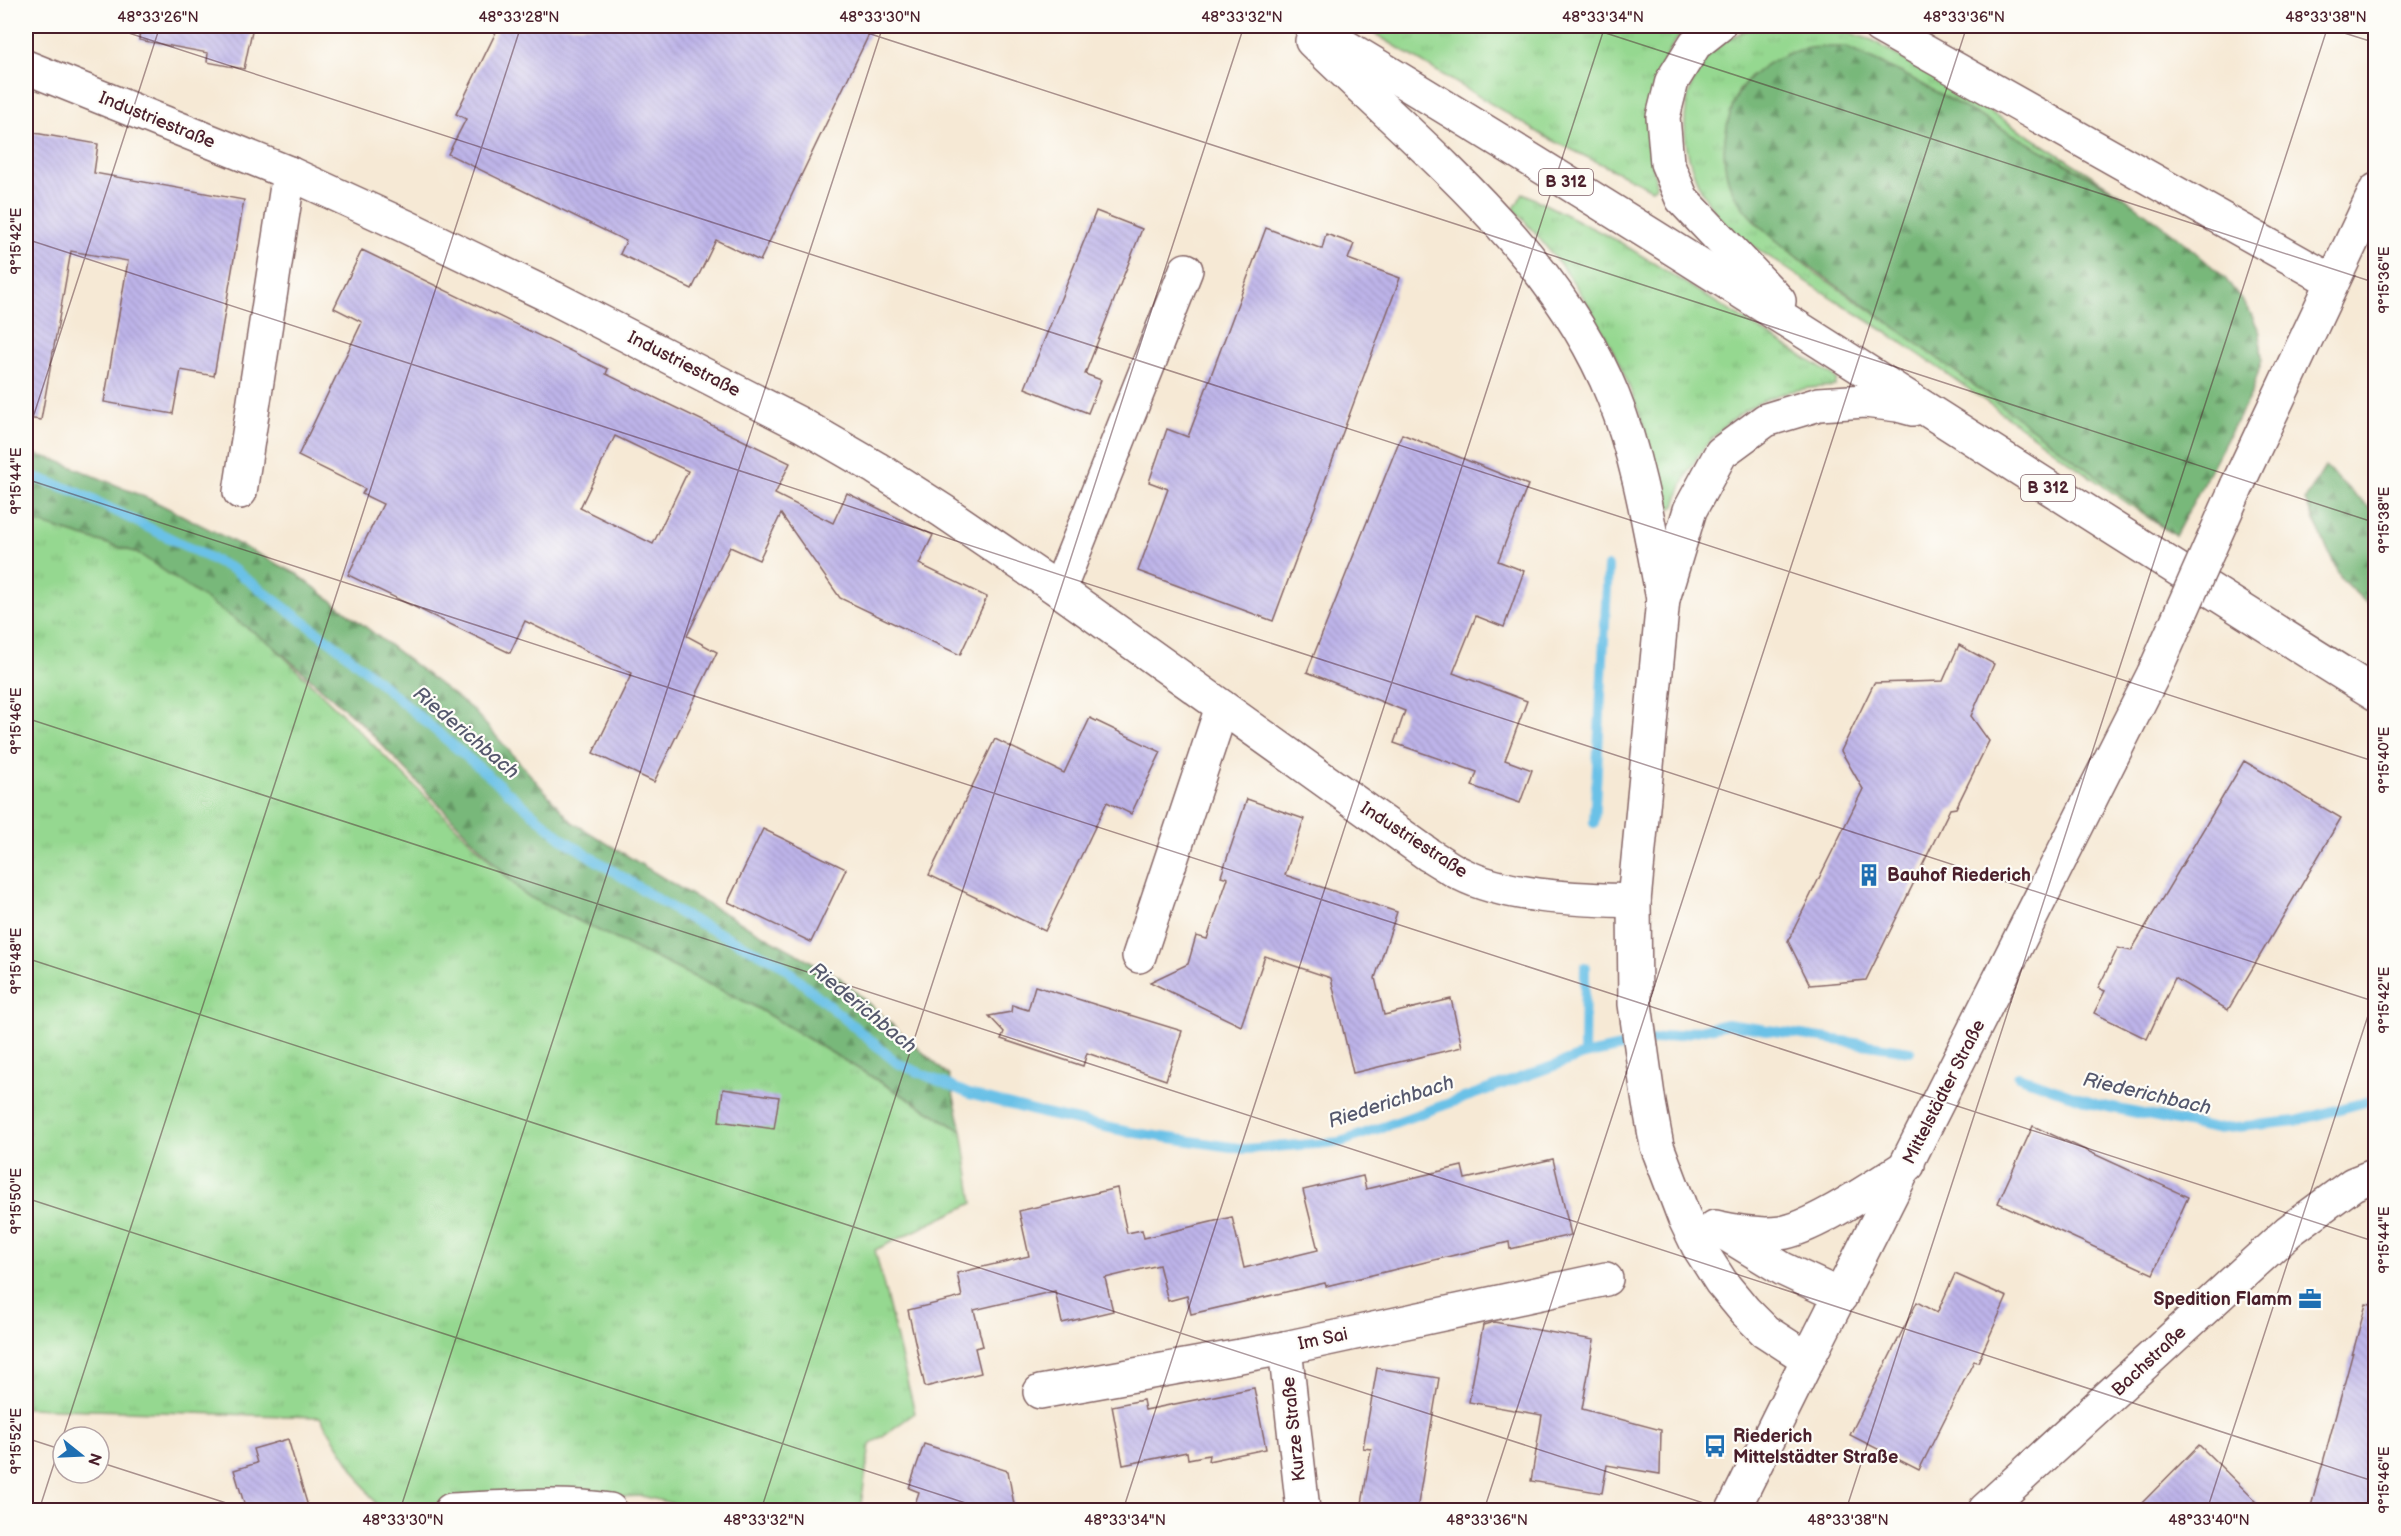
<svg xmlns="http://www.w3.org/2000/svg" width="2401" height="1536" viewBox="0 0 2401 1536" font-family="'Balsamiq Sans',sans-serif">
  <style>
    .grass { fill: url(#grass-tufts); stroke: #707c5e; stroke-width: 1.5 }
    .forest { fill: url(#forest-firs); stroke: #616c52; stroke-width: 1.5 }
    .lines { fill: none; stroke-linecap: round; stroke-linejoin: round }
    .stream { stroke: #6ac1e7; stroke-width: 10 }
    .building { fill: url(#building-back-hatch); fill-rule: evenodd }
    .minor-casing { stroke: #866666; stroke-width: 36 }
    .tertiary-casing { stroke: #866666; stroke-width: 36 }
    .secondary-casing { stroke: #866666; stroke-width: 36 }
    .trunk-casing { stroke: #866666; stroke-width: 36 }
    .minor { stroke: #fff; stroke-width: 33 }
    .tertiary { stroke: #fff; stroke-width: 33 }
    .secondary { stroke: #fff; stroke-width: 33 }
    .trunk { stroke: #fff; stroke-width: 33 }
    .secondary-bridge-casing { stroke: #866666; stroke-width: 36; stroke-linecap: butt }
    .secondary-bridge { stroke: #fff; stroke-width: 33 }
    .ticks { fill: none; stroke: #4a1f2b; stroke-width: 1.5; stroke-opacity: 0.45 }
    .labels { text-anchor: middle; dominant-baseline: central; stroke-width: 4.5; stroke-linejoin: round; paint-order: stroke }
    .shield { fill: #fdfcf7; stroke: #806168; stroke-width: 1.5 }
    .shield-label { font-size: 16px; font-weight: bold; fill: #4a1f2b }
    .street-label { font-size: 18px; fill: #4a1f2b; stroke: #fdfcf7 }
    .poi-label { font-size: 18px; font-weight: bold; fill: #4a1f2b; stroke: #fdfcf7; text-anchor: start }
    .water-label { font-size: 20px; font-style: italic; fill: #55586d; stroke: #fdfcf7 }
    .neatline { fill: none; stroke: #4a1f2b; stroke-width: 2 }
    .ticks-label { font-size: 15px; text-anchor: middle; fill: #4a1f2b }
  </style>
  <defs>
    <pattern id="grass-tufts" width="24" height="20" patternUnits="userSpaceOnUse" patternTransform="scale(1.5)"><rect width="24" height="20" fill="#95d890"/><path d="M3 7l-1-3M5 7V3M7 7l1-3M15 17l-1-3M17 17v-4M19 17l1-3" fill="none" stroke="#82b97c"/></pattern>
    <pattern id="forest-firs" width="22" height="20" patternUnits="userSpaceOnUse" patternTransform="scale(1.5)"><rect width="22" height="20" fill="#78b87a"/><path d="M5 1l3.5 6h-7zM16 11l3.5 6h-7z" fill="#649564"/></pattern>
    <pattern id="building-back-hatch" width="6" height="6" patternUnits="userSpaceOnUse" patternTransform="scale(1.5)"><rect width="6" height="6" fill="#bdb4e9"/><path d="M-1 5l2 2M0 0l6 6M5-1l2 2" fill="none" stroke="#a49ac8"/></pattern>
  </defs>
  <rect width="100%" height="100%" fill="#fdfcf7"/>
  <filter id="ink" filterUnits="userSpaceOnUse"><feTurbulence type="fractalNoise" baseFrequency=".0167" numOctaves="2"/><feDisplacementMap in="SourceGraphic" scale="12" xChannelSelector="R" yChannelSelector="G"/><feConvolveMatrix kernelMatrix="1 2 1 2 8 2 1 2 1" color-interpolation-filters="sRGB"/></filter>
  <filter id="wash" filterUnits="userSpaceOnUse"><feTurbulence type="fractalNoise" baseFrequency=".008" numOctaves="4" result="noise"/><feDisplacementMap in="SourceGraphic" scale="24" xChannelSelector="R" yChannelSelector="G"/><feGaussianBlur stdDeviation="1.35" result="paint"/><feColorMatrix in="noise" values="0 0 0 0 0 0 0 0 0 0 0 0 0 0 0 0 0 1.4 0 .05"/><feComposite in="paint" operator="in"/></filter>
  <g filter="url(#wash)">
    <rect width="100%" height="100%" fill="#f6e9d5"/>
    <!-- grass -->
    <g class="grass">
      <path d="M1362,26H1690C1663,48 1647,96 1648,131C1648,150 1654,168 1656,186L1652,189L1546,137Z"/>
      <path d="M1760,26H1828L1872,40L2025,133L2122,195L1983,118L1751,75L1739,90L1731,112L1754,221L1814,272L1892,325L2096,475L2175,536C2084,475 1997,407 1905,345C1864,317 1821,292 1780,264C1759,250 1735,236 1719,217C1667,155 1670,49 1760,26Z"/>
      <path d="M1523,193L1618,241L1829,373L1837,379L1835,386C1825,387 1814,387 1803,389C1741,398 1691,447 1675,506L1670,509L1663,507C1656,480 1652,453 1644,427C1625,370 1597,313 1561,265C1546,246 1530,227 1514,209Z"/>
      <polygon points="26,519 138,553 271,644 525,895 752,1005 962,1131 973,1203 875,1250 915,1413 870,1445 860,1510 699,1510 642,1496 377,1506 320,1417 26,1408"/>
    </g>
    <!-- forest -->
    <g class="forest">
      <path d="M1845,47L1902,73L2122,195L2180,239L2224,277L2248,308L2260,333L2262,360L2252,392L2175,536C2083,465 1989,396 1895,327C1854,297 1816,273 1777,241C1760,226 1742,211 1732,190C1719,163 1724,129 1734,102C1745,75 1772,58 1799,50C1813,46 1830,47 1845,47Z"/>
      <polygon points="26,452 56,460 154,501 297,574 473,710 572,822 691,895 839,977 949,1076 962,1131 752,1005 525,895 362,724 271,644 138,553 26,519"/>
      <polygon points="2325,467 2375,513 2375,611 2341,579 2305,500"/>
    </g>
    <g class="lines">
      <!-- stream -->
      <g class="stream">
        <polyline points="26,474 77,492 234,570 339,648 564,840 681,914 779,963 897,1063 969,1094 1041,1113 1129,1132 1245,1149 1341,1142 1584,1055 1727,1024 1910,1051"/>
        <polyline points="1594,823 1608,567"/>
        <polyline points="1584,1055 1585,967"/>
        <polyline points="2018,1076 2098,1105 2216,1129 2296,1121 2376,1099"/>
      </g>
    </g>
    <g id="blocks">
      <!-- building -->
      <g class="building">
        <polygon points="140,26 253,26 244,69 207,62 208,53 139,40"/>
        <polygon points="499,26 873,26 760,261 716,240 692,289 620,254 626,241 448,154 466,119 456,114"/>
        <polygon points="29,132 98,144 94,173 244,200 214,376 181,370 173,414 104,402 128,261 71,251 41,420 26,418 26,152"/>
        <polygon points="1096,211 1142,229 1085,374 1101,380 1088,413 1025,388"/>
        <polygon points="1266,228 1322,249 1326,234 1354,244 1348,259 1400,278 1273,621 1138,571 1168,489 1149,482 1167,429 1188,437"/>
        <path d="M362,250L608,369L606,374L790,463L775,494L833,523L847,493L933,535L919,564L987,597L960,655L840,598L781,514L759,560L730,547L687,636L717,652L654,782L593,753L632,673L525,621L510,653L348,575L383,504L362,494L365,489L298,456L362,322L334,308ZM615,436L688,471L653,544L580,508Z"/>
        <polygon points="1402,434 1528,485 1498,561 1524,571 1504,627 1476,616 1453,673 1527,701 1505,760 1532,770 1520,803 1472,786 1477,772 1394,743 1405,711 1307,672"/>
        <polygon points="1959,645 1994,664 1971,716 1989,741 1956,808 1950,809 1866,980 1810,985 1788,941 1863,789 1841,751 1874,683 1943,681"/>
        <polygon points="1090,718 1161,752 1131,814 1107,802 1045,931 929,875 995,739 1064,773"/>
        <polygon points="2244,761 2341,818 2228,1010 2175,978 2147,1039 2094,1013 2105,991 2098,988 2118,948 2131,951"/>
        <polygon points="1247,799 1304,819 1285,875 1397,912 1375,978 1384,1015 1451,999 1462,1047 1353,1073 1331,978 1265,956 1241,1026 1150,982 1188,964 1196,936 1207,939 1228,878 1221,876"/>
        <polygon points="763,829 846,869 811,942 728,902"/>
        <polygon points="1035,986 1182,1031 1166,1080 1087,1053 1083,1066 1001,1039 1004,1032 989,1016 1011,1012 1012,1005 1028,1010"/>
        <polygon points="723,1089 779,1097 774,1129 719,1121"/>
        <polygon points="2033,1126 2188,1197 2153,1274 1998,1203"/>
        <polygon points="1553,1159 1571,1235 1510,1249 1509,1242 1326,1286 1325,1283 1191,1314 1187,1296 1168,1301 1159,1265 1105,1278 1113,1311 1062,1323 1055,1291 974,1310 983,1346 975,1348 981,1373 925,1387 908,1310 962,1297 957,1273 1029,1256 1019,1211 1117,1188 1127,1233 1142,1230 1144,1238 1232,1217 1244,1268 1318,1250 1303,1190 1363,1176 1366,1189 1462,1166 1465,1179"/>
        <polygon points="1955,1274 2007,1297 1978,1362 1974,1361 1919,1470 1850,1435 1917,1302 1937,1313"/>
        <polygon points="2366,1304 2376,1306 2376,1510 2310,1510"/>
        <polygon points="1494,1322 1594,1340 1582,1409 1661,1430 1660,1474 1607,1465 1602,1493 1531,1481 1542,1415 1469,1402 1483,1325"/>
        <polygon points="1377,1368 1439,1378 1417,1510 1361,1510 1371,1449 1363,1448"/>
        <polygon points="1254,1388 1266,1449 1208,1461 1209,1455 1188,1459 1187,1452 1123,1465 1112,1406 1143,1400 1145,1410"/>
        <polygon points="288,1439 309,1510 246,1510 234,1470 257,1463 253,1449"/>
        <polygon points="924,1444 1008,1471 1015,1510 913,1510 919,1492 909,1488"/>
        <polygon points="2199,1445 2265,1510 2135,1510"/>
      </g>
    </g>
  </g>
  <g filter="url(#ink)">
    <use href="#blocks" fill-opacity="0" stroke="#866666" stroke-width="1.5"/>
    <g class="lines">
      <!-- minor casing -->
      <g class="minor-casing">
        <g id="minor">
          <path d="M26,67L289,173L407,227L554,298L802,425L876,468L943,511L1059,590L1429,855C1440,861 1450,869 1461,874C1508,898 1581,899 1634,901"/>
          <polyline points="240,492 289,173"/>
          <polyline points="1059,590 1186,270"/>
          <polyline points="1139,956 1222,707"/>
          <polyline points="1285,1348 1303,1510"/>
          <polyline points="1040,1392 1285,1348 1606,1279"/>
          <path d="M451,1510C503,1508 559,1502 610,1510"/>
          <polyline points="1985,1510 2289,1231 2353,1184 2376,1175"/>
        </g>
      </g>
      <!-- tertiary casing -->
      <g class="tertiary-casing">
        <polyline id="tertiary" points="1733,1510 1808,1359"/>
      </g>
      <!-- secondary casing -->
      <g class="secondary-casing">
        <g id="secondary">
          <polyline points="2237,486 2376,190"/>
          <polyline points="1634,901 1635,1004 1649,1103 1657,1146 1684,1217 1698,1246 1721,1282 1745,1311 1765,1331 1808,1359 2154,673"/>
          <path d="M1715,1227C1736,1231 1758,1236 1780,1233C1813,1229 1877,1184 1908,1165"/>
          <polyline points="1724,1233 1783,1269 1841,1296"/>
        </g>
      </g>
      <!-- trunk casing -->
      <g class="trunk-casing">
        <g id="trunk">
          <path d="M1311,26C1671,241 2020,472 2376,694"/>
          <polyline points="1718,26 1695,44 1672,81 1663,117 1667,163 1682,199 1779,301"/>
          <polyline points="1879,26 2332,281"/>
          <path d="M1312,41C1421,148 1554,250 1613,396C1639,460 1650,531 1663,599"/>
          <polyline points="1634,901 1663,599 1690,510 1721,453 1766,420 1819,404 1865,401 1898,405 1913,409"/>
        </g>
      </g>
      <!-- minor -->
      <use href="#minor" class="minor"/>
      <!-- tertiary -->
      <use href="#tertiary" class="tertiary"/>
      <!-- secondary -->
      <use href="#secondary" class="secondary"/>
      <!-- trunk -->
      <use href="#trunk" class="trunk"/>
      <!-- secondary-bridge casing -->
      <g class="secondary-bridge-casing">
        <polyline id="secondary-bridge" points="2154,673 2237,486"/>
      </g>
      <!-- secondary-bridge -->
      <use href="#secondary-bridge" class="secondary-bridge"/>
    </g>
  </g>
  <!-- ticks -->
  <path class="ticks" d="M107,26L2376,762M846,26L2376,523M1584,26L2376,283M2322,26L2376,43M26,239L2376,1002M26,439L160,26M26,479L2376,1242M26,718L2376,1482M26,958L1725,1510M26,1198L987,1510M26,1438L63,1450M99,1462L248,1510M39,1510L521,26M400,1510L883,26M761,1510L1244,26M1123,1510L1605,26M1484,1510L1967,26M1846,1510L2328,26M2207,1510L2376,991"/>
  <!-- icons -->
  <defs>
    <g id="building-bare" transform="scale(1.8)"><path d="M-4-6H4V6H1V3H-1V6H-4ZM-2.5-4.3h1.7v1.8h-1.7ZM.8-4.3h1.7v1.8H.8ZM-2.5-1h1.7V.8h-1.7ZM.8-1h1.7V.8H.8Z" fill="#1f6fb2" stroke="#fdfcf7" stroke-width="2.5" paint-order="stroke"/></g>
    <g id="office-bare" transform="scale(1.8)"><path d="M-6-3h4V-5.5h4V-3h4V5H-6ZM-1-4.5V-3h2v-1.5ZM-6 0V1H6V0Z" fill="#1f6fb2" stroke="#fdfcf7" stroke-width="2.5" paint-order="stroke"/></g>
    <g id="bus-bare" transform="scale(1.8)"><path d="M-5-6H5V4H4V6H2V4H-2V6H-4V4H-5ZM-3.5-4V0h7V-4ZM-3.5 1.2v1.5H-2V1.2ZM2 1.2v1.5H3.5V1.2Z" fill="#1f6fb2" stroke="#fdfcf7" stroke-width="2.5" paint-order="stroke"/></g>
  </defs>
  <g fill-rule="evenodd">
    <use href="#building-bare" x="1869" y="875"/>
    <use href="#office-bare" x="2310" y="1299"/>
    <use href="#bus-bare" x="1715" y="1446"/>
  </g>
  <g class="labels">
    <!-- shield labels -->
    <g class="shield">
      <rect x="1539" y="169" width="54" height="26" rx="4.5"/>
      <rect x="2021" y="475" width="54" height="26" rx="4.5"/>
    </g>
    <g class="shield-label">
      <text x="1566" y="182">B 312</text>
      <text x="2048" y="488">B 312</text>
    </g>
    <!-- street labels -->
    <g class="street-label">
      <text transform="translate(157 120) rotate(22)">Industriestraße</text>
      <text transform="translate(684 364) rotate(27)">Industriestraße</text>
      <text transform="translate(1414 840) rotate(33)">Industriestraße</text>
      <text transform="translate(1944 1092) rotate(-63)">Mittelstädter Straße</text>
      <text transform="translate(1323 1339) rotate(-12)">Im Sai</text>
      <text transform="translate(2149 1361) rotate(-43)">Bachstraße</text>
      <text transform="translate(1294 1429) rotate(-96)">Kurze Straße</text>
    </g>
    <!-- poi labels -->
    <g class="poi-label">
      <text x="1887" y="875">Bauhof Riederich</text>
      <text x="2292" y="1299" text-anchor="end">Spedition Flamm</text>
      <text x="1733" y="1436">Riederich<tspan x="1733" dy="21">Mittelstädter Straße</tspan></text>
    </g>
    <!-- water labels -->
    <g class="water-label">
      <text transform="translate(466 733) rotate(40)">Riederichbach</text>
      <text transform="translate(863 1008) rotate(39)">Riederichbach</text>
      <text transform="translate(2147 1094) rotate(13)">Riederichbach</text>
      <text transform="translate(1391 1102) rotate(-18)">Riederichbach</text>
    </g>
  </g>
  <!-- margin -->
  <rect width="2401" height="1536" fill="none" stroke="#fdfcf7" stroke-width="66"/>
  <!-- north arrow -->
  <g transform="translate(81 1455) rotate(108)"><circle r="28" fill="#fdfcf7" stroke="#b5a4a5" stroke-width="1.5"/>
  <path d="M0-4.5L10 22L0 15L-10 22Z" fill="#1f6fb2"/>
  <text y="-9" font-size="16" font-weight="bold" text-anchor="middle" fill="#4a1f2b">N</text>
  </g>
  <rect x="33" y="33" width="2335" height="1470" class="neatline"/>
  <g class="ticks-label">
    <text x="158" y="22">48°33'26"N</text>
    <text x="519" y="22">48°33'28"N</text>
    <text x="880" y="22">48°33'30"N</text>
    <text x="1242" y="22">48°33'32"N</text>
    <text x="1603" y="22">48°33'34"N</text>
    <text x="1964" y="22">48°33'36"N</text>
    <text x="2326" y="22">48°33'38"N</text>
    <text transform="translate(16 241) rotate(-90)" y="5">9°15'42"E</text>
    <text transform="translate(2384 280) rotate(-90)" y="5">9°15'36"E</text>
    <text transform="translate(16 481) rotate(-90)" y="5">9°15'44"E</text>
    <text transform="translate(2384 520) rotate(-90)" y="5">9°15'38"E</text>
    <text transform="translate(16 721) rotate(-90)" y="5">9°15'46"E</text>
    <text transform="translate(2384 760) rotate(-90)" y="5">9°15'40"E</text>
    <text transform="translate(16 961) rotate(-90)" y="5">9°15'48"E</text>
    <text transform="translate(2384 1000) rotate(-90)" y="5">9°15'42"E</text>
    <text transform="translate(16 1201) rotate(-90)" y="5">9°15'50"E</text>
    <text transform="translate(2384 1240) rotate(-90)" y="5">9°15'44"E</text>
    <text transform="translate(16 1441) rotate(-90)" y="5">9°15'52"E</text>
    <text transform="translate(2384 1480) rotate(-90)" y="5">9°15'46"E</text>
    <text x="403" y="1525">48°33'30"N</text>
    <text x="764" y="1525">48°33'32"N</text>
    <text x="1125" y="1525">48°33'34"N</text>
    <text x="1487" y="1525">48°33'36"N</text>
    <text x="1848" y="1525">48°33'38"N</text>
    <text x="2209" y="1525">48°33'40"N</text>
  </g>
</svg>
